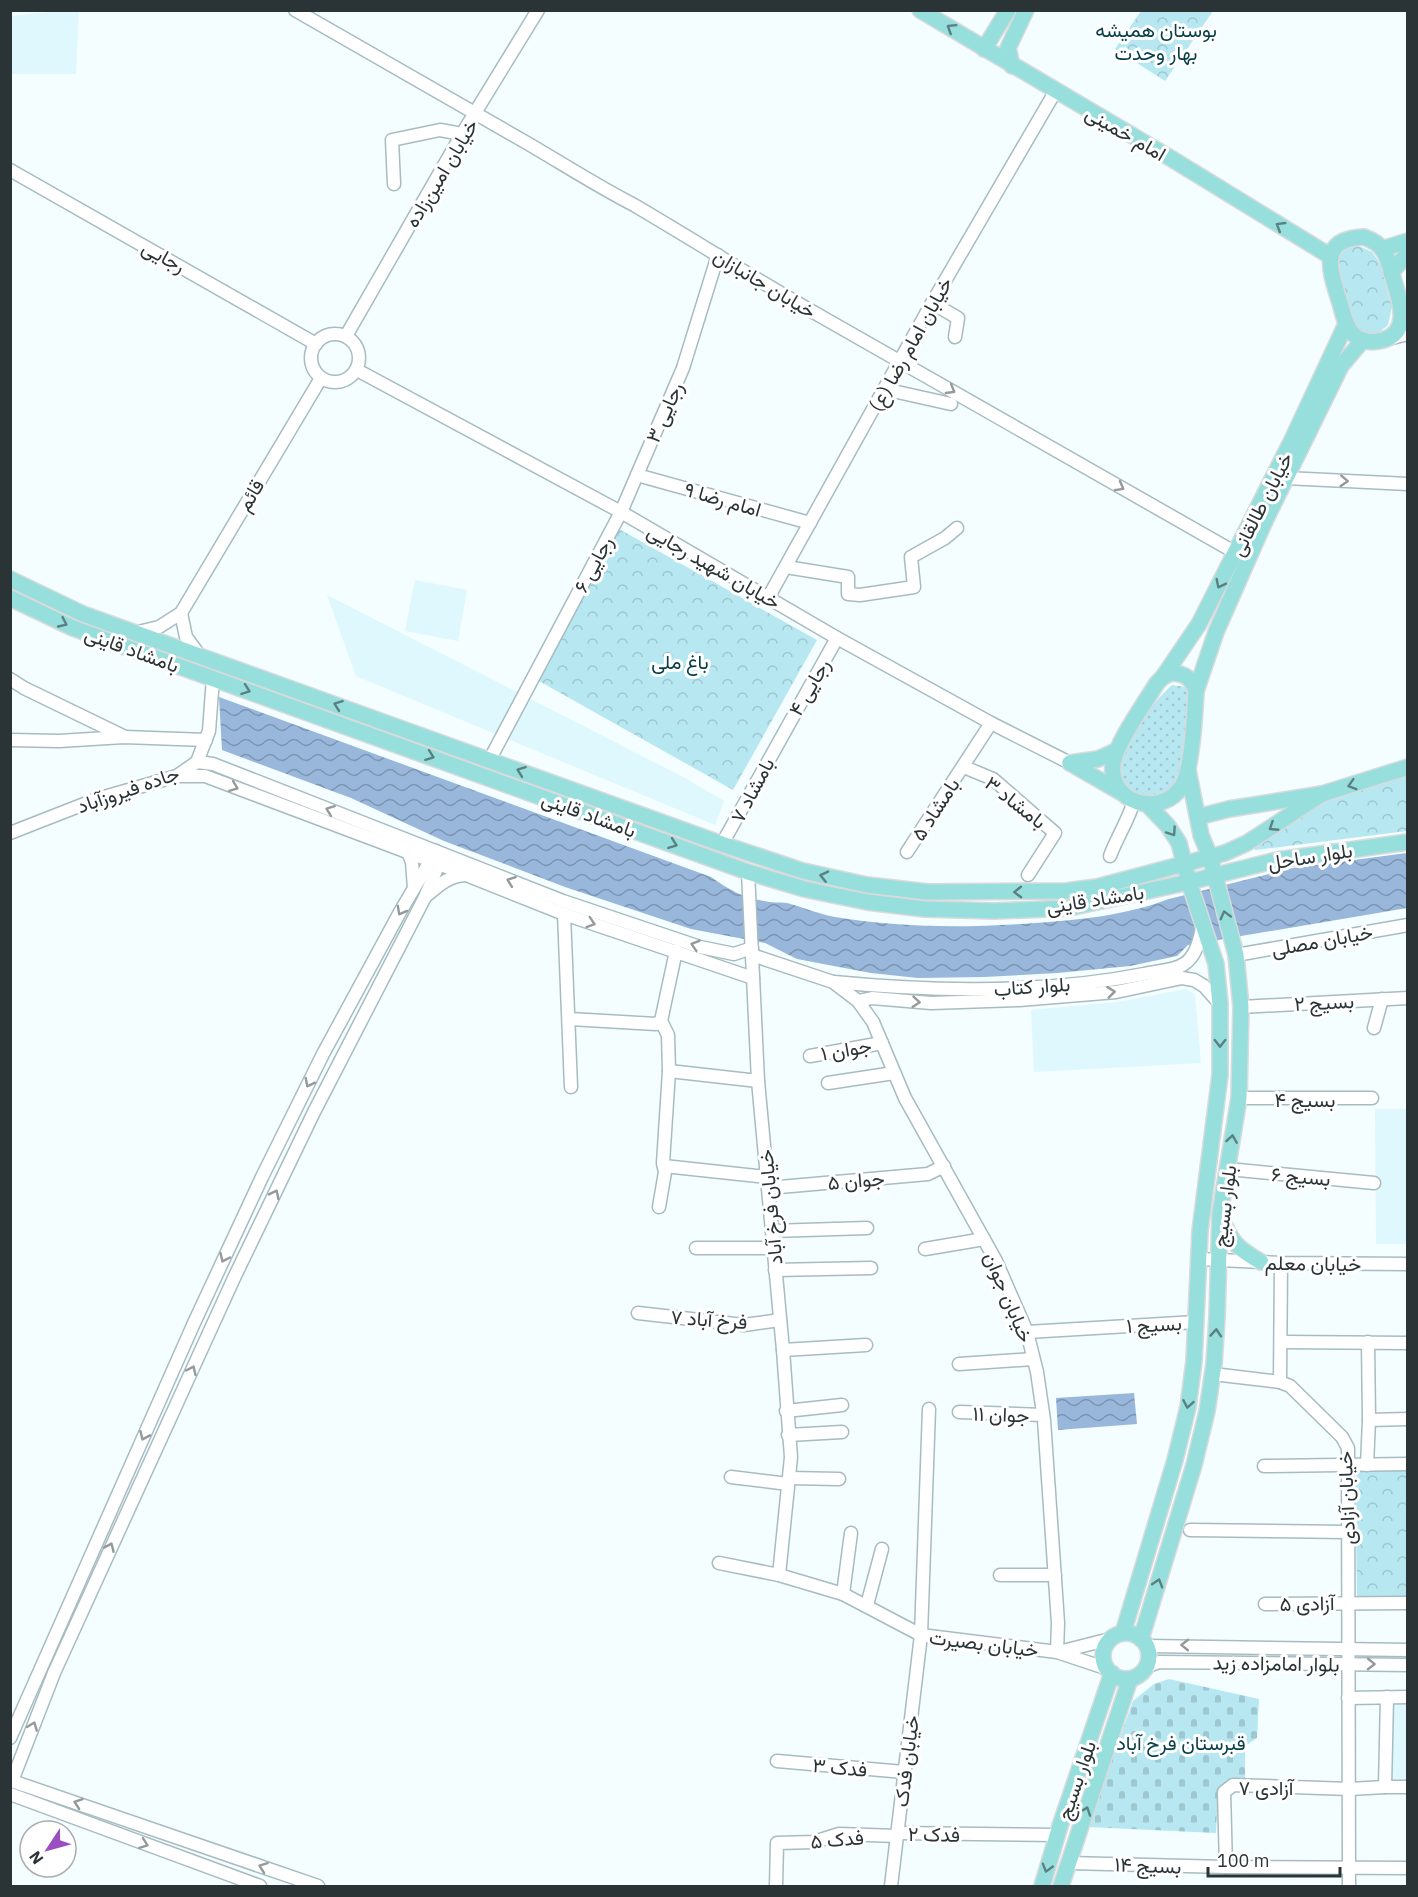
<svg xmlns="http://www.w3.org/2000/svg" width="1418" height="1897" viewBox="0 0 1418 1897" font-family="'IBM Plex Sans',Vazirmatn,sans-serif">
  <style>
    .built { fill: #def8fd }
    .grass { fill: url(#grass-dots) }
    .forest { fill: url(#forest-crowns) }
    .cemetery { fill: url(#cemetery-stones) }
    .water { fill: url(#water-waves) }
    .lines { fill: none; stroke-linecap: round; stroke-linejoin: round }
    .minor-casing { stroke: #a7bcc1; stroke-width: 15 }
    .major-casing { stroke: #d9dadb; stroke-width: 18 }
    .minor { stroke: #fff; stroke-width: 12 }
    .major { stroke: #97dfdd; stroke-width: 15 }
    .oneway { stroke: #5b8081 }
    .oneway2 { stroke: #94999a }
    .labels { text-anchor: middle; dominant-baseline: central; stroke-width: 6; stroke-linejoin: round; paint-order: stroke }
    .park-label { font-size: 20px; fill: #053e47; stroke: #fff }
    .street-label { font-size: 20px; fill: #2a3335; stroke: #fff }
  </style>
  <defs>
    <pattern id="grass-dots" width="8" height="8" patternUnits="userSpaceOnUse" patternTransform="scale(1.5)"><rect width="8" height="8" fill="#b7e7f1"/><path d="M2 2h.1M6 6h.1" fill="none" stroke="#9ec7cf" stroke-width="1.8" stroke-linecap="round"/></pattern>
    <pattern id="forest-crowns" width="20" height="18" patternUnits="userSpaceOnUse" patternTransform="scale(1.5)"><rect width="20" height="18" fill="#b7e7f1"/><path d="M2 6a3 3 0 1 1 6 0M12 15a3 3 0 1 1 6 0" fill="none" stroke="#9ec7cf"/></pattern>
    <pattern id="cemetery-stones" width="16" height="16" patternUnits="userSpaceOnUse" patternTransform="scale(1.5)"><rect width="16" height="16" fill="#b7e7f1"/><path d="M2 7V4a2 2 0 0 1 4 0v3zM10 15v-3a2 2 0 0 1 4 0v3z" fill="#9ec7cf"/></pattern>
    <pattern id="water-waves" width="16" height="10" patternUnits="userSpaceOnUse" patternTransform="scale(1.5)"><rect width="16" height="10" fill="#98b7db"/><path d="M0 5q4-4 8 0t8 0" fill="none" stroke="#7c95b2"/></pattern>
  </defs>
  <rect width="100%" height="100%" fill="#f4fdff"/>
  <!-- built -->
  <g class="built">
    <polygon points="67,10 79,11 76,74 11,74 11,16"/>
    <polygon points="415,580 467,590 458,641 405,631"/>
    <polygon points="327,595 685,778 724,801 715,825 356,676"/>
    <polygon points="1186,989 1195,995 1201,1063 1034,1072 1031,1010 1118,1002"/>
    <polygon points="1375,1109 1407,1109 1407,1244 1376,1244"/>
    <polygon points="1390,1702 1407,1703 1407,1781 1389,1780"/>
  </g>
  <!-- grass -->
  <path class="grass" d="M1172,685L1186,687C1191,718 1185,750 1180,780L1157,799C1133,797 1129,791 1117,771C1129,736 1144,711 1172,685Z"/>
  <!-- forest -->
  <g class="forest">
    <polygon points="1141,11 1213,11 1165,81 1115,49"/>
    <path d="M1357,245L1372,252L1380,263L1392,307L1388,325L1377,334H1362L1354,326L1337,267C1338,255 1344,247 1357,245Z"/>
    <polygon points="619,529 817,640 733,790 539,681"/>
    <polygon points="1407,776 1407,831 1255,850 1253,847 1322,803"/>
    <polygon points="1407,1465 1407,1597 1357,1596 1355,1467"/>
  </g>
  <!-- cemetery -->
  <polygon class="cemetery" points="1169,1679 1259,1699 1257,1738 1245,1746 1245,1778 1231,1778 1218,1789 1216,1833 1088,1827 1133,1701 1154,1684"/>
  <!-- water -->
  <g class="water">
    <path d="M219,697L711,877C728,889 743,898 764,901C771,903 779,902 787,903C803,907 818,914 835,917C901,928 969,928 1035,923C1080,920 1127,915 1169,899L1293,868L1407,853V908L1188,945L1177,956L1130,966L1057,973L984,977L918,978L871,973L797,959L765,943L691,929L565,887L444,841L351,798L222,750Z"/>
    <polygon points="1134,1393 1137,1424 1058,1430 1056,1398"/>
  </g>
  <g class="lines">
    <!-- minor casing -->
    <g class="minor-casing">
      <g id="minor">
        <path d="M295,10C373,54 449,99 527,143C563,164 597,186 634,205C697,242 758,281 822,317C960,396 1098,474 1236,553"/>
        <polyline points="10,170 316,344"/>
        <polyline points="394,184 392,140 440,130 462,134"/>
        <polyline points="932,303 958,318 955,337"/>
        <circle cx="335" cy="358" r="24"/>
        <polyline points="346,336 462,134 538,10"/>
        <polyline points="1388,339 1408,334"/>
        <polyline points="357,370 621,512 837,638 991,723 1070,763"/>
        <polyline points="884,389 951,404"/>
        <polyline points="637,475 810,523"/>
        <polyline points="1286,478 1408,484"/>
        <polyline points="786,567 848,577 848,594 860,595 914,587 911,557 945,538 957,528"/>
        <polyline points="768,598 932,303 1055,92"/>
        <polyline points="181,613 186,637 200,656"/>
        <polyline points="134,633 159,627 181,613 321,378"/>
        <polyline points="10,679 24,688 123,736"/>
        <polyline points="10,740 59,741 124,737 206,740"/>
        <polyline points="490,759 621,512 683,368 718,255"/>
        <polyline points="197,762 213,764 563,901 700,947 734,954 752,948"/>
        <polyline points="964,767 993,779 1055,833 1028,875"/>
        <polyline points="177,776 205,776 431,861 564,914 753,978"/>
        <polyline points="10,833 97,799 177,776 197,762 209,731 213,678"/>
        <polyline points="722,844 837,638"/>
        <polyline points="408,852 412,862 414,888"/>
        <polyline points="907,852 991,723"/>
        <path d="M1110,856C1117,837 1128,821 1134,801"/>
        <polyline points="748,872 758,1081 783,1350 791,1457 779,1575"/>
        <path d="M426,896C438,886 448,876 465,875"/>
        <polyline points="564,914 571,1087"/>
        <polyline points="752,955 833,982 858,1001 873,1022 905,1098 996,1261 1027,1332 1037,1372 1044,1420 1058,1623 1057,1652"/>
        <polyline points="1236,955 1408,925"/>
        <path d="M834,982C937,992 1043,994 1144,974C1156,971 1174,971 1184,964C1197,956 1200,937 1203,924"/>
        <polyline points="858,1001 872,998 931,1003 1019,1000 1116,992 1182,978 1194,980 1204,986 1220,1004"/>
        <polyline points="1241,1007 1408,998"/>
        <polyline points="570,1019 656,1024 661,1021"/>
        <polyline points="1374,1028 1382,999"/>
        <polyline points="810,1056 882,1043"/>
        <polyline points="669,1071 758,1081"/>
        <polyline points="828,1083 894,1073"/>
        <polyline points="1239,1098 1372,1098"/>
        <polyline points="664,1166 766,1177"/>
        <polyline points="1228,1169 1374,1183"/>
        <polyline points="768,1188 928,1174 944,1166"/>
        <polyline points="659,1207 665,1172 663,1163 669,1071 668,1035 661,1021 676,951"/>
        <polyline points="772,1231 867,1228"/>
        <polyline points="696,1248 773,1248"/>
        <polyline points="925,1249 984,1239"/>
        <polyline points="1199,1259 1281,1263 1408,1264"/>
        <polyline points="775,1270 871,1268"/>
        <polyline points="638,1313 744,1325 780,1320"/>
        <polyline points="1027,1332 1196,1322"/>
        <polyline points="1282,1342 1408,1343"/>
        <polyline points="783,1350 866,1345"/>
        <polyline points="959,1364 1033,1359"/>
        <polyline points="1213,1374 1280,1382 1290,1386 1342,1437 1348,1448 1349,1886"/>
        <polyline points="1280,1382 1281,1263"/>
        <polyline points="786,1411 842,1405"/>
        <polyline points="959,1412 1043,1415"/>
        <polyline points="1369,1420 1408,1419"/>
        <polyline points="788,1435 842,1432"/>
        <polyline points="1367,1465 1369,1420 1368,1342"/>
        <polyline points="1264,1466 1408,1464"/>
        <polyline points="731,1477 788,1484"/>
        <polyline points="789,1478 839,1479"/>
        <polyline points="1190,1530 1348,1532"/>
        <polyline points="719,1563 779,1575 843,1594 921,1635 1057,1652 1108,1669"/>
        <polyline points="1000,1575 1055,1575"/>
        <polyline points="843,1594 851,1533"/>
        <polyline points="1265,1604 1408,1603"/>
        <polyline points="867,1605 882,1549"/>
        <polyline points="1148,1646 1408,1650"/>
        <polyline points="1059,1652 1110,1639"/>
        <polyline points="1146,1667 1159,1662 1408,1665"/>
        <polyline points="1348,1698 1408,1697"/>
        <polyline points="10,1738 194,1323 262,1177 323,1054 400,912 436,851"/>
        <polyline points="777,1761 904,1772"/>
        <polyline points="1385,1787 1387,1697"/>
        <polyline points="10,1794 260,1886"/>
        <polyline points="897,1833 1057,1835"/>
        <polyline points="1069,1863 1226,1867 1408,1868"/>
        <polyline points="1226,1867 1224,1792 1233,1785 1350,1789 1385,1787 1408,1787"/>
        <polyline points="318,1886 12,1781 54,1673 234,1278 314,1112 425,897 443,854"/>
        <polyline points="776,1886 777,1843 814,1842 839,1834 897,1836"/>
        <polyline points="891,1886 921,1635 929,1409"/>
      </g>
    </g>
    <!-- major casing -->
    <g class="major-casing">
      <g id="major">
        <polyline points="920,10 1172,159 1330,256"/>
        <polyline points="984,49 1008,10"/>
        <polyline points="1012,66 1008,48 1026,10"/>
        <path d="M1364,237C1372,240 1378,243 1383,250C1389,259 1391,271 1394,281C1400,301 1411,332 1383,340C1372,343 1361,342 1353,334C1344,325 1343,311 1339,300C1329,268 1319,239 1364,237Z"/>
        <polyline points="1382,249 1408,241"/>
        <polyline points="1391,273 1408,253"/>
        <polyline points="10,579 83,614 722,844 803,871 867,885 928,892 1066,891 1097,887 1225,853 1247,843 1322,794"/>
        <polyline points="10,598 73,628 748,872 804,889 867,902 925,909 995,911 1069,908 1189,882 1277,860 1408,842"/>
        <path d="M1171,673C1184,673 1192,678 1196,691C1195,711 1192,771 1182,786C1161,819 1108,803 1113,764C1116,743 1145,703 1157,683L1163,677Z"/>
        <polyline points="1163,677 1199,624 1292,440 1346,324"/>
        <polyline points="1196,691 1216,632 1264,523 1341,366 1363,340"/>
        <polyline points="1070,763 1122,793"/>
        <polyline points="1070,763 1098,759 1116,751"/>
        <polyline points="1198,817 1229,809 1322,794 1408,767"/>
        <path d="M1222,1219C1232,1244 1239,1249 1261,1262"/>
        <polyline points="1123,1633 1175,1460 1188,1407 1194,1361 1200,1231 1220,1075 1220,1004 1216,964 1189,882 1179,843 1168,826 1148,805"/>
        <circle cx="1126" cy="1656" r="23"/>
        <polyline points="1141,1639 1194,1465 1207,1411 1214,1364 1217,1317 1220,1213 1239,1098 1241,1007 1236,955 1210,857 1201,835 1188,770"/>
        <polyline points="1042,1886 1060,1826 1112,1673"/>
        <polyline points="1061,1886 1130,1679"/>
      </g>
    </g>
    <!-- minor -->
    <use href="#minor" class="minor"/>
    <!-- major -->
    <use href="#major" class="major"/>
  </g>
  <!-- one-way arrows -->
  <defs><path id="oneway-chevron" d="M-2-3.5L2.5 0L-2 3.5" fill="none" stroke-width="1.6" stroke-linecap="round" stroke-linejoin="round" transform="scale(1.5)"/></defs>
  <g class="oneway">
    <use href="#oneway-chevron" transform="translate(951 28) rotate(-148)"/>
    <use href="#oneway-chevron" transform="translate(1280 226) rotate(-149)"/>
    <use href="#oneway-chevron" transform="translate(1220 584) rotate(117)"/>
    <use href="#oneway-chevron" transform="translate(63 623) rotate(25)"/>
    <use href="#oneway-chevron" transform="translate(246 690) rotate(20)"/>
    <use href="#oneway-chevron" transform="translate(338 705) rotate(-160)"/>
    <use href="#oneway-chevron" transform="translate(430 756) rotate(20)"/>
    <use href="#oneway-chevron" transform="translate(521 771) rotate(-160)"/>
    <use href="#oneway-chevron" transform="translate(1352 785) rotate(163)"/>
    <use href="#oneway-chevron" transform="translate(1273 827) rotate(147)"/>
    <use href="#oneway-chevron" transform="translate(1172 832) rotate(56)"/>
    <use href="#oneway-chevron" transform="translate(673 844) rotate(20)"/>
    <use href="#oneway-chevron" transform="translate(824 876) rotate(-167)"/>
    <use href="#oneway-chevron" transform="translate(1018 892) rotate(179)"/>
    <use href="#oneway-chevron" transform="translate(1225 915) rotate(-105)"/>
    <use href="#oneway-chevron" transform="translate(1220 1043) rotate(90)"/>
    <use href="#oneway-chevron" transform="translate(1232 1139) rotate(-81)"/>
    <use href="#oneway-chevron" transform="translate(1216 1333) rotate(-86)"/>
    <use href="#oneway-chevron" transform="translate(1188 1404) rotate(100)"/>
    <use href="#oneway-chevron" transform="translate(1158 1583) rotate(-73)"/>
    <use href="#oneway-chevron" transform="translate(1086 1811) rotate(-71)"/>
    <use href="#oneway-chevron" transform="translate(1047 1868) rotate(106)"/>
  </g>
  <g class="oneway2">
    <use href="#oneway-chevron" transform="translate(951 390) rotate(31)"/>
    <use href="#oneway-chevron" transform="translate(1344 481) rotate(3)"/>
    <use href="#oneway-chevron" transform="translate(1120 487) rotate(29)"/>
    <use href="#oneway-chevron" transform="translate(234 787) rotate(21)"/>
    <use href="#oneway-chevron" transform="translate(330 810) rotate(-159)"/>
    <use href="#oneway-chevron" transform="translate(511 881) rotate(-159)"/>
    <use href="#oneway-chevron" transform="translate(401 911) rotate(119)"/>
    <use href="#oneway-chevron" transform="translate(591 923) rotate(18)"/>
    <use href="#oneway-chevron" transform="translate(695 945) rotate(-163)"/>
    <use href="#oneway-chevron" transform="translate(1111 992) rotate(-7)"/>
    <use href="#oneway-chevron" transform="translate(916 1002) rotate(5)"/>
    <use href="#oneway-chevron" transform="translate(309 1083) rotate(117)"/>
    <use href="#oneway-chevron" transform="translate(275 1194) rotate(-64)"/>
    <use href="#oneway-chevron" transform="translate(224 1258) rotate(115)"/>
    <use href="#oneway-chevron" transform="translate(192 1370) rotate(-65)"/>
    <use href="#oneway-chevron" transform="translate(144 1436) rotate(114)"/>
    <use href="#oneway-chevron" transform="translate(110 1547) rotate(-66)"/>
    <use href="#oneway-chevron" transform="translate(1185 1645) rotate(-179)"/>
    <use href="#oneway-chevron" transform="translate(1371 1664) rotate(1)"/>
    <use href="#oneway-chevron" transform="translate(33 1726) rotate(-69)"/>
    <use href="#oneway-chevron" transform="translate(78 1803) rotate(-161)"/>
    <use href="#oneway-chevron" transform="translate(144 1844) rotate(20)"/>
    <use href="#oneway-chevron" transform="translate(263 1867) rotate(-160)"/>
  </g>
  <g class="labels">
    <!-- park labels -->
    <g class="park-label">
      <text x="1156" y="29">بوستان همیشه<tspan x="1156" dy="23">بهار وحدت</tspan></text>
      <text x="680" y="661">باغ ملی</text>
      <text x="1181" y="1742">قبرستان فرخ آباد</text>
    </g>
    <!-- street labels -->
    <g class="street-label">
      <text transform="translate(1126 133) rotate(30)">امام خمینی</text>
      <text transform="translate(441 173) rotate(-59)">خیابان امین‌زاده</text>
      <text transform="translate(164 256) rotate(29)">رجایی</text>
      <text transform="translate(765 283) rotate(31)">خیابان جانبازان</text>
      <text transform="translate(910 344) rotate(-61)">خیابان امام رضا (ع)</text>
      <text transform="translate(664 412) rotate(-66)">رجایی ۳</text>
      <text transform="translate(250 495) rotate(-59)">قائم</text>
      <text transform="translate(723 499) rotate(16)">امام رضا ۹</text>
      <text transform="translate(1261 504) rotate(-63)">خیابان طالقانی</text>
      <text transform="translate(593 564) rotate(-62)">رجایی ۶</text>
      <text transform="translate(714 566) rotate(30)">خیابان شهید رجایی</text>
      <text transform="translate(132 649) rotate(20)">بامشاد قاینی</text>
      <text transform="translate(809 687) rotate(-60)">رجایی ۴</text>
      <text transform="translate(128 789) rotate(-19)">جاده فیروزآباد</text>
      <text transform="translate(752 790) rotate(-62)">بامشاد ۷</text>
      <text transform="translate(1016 802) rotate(38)">بامشاد ۳</text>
      <text transform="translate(935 809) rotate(-57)">بامشاد ۵</text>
      <text transform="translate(589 814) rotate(20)">بامشاد قاینی</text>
      <text transform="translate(1310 856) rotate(-9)">بلوار ساحل</text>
      <text transform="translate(1095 899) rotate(-9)">بامشاد قاینی</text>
      <text transform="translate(1322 940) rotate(-10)">خیابان مصلی</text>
      <text transform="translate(1032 986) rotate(-4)">بلوار کتاب</text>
      <text transform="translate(1324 1002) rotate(-3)">بسیج ۲</text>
      <text transform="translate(846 1049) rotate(-10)">جوان ۱</text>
      <text x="1305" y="1099">بسیج ۴</text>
      <text transform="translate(1301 1176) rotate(5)">بسیج ۶</text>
      <text transform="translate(856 1180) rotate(-5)">جوان ۵</text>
      <text transform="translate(1224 1206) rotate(-83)">بلوار بسیج</text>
      <text transform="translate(770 1207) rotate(-95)">خیابان فرخ آباد</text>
      <text transform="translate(1313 1263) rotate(1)">خیابان معلم</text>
      <text transform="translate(1009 1297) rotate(67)">خیابان جوان</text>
      <text transform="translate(709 1319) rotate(4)">فرخ آباد ۷</text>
      <text transform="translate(1154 1324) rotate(-3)">بسیج ۱</text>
      <text transform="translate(1001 1414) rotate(2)">جوان ۱۱</text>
      <text transform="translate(1346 1498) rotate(-92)">خیابان آزادی</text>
      <text transform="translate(1307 1603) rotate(-1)">آزادی ۵</text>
      <text transform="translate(984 1643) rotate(7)">خیابان بصیرت</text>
      <text transform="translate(1276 1663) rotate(1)">بلوار امامزاده زید</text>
      <text transform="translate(906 1761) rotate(-83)">خیابان فدک</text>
      <text transform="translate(840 1767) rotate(5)">فدک ۳</text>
      <text transform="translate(1076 1780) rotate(-71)">بلوار بسیج</text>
      <text x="1266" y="1787">آزادی ۷</text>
      <text transform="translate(934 1834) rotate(1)">فدک ۲</text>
      <text transform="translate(837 1839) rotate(-5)">فدک ۵</text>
      <text transform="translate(1148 1865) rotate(2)">بسیج ۱۴</text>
    </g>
  </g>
  <!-- border -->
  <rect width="1418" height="1897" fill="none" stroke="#2a3335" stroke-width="24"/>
  <!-- north arrow -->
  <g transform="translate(48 1849) rotate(234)"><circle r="28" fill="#ffffff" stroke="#aaadae" stroke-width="1.5"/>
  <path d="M0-4.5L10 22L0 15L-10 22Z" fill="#994ec1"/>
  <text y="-9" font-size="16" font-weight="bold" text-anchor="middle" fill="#2a3335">N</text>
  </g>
  <!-- scale -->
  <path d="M1208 1867v9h132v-9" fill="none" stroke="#2a3335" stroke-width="3"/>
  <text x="1217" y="1867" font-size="18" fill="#2a3335" stroke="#ffffff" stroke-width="4.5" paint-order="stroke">100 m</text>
</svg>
